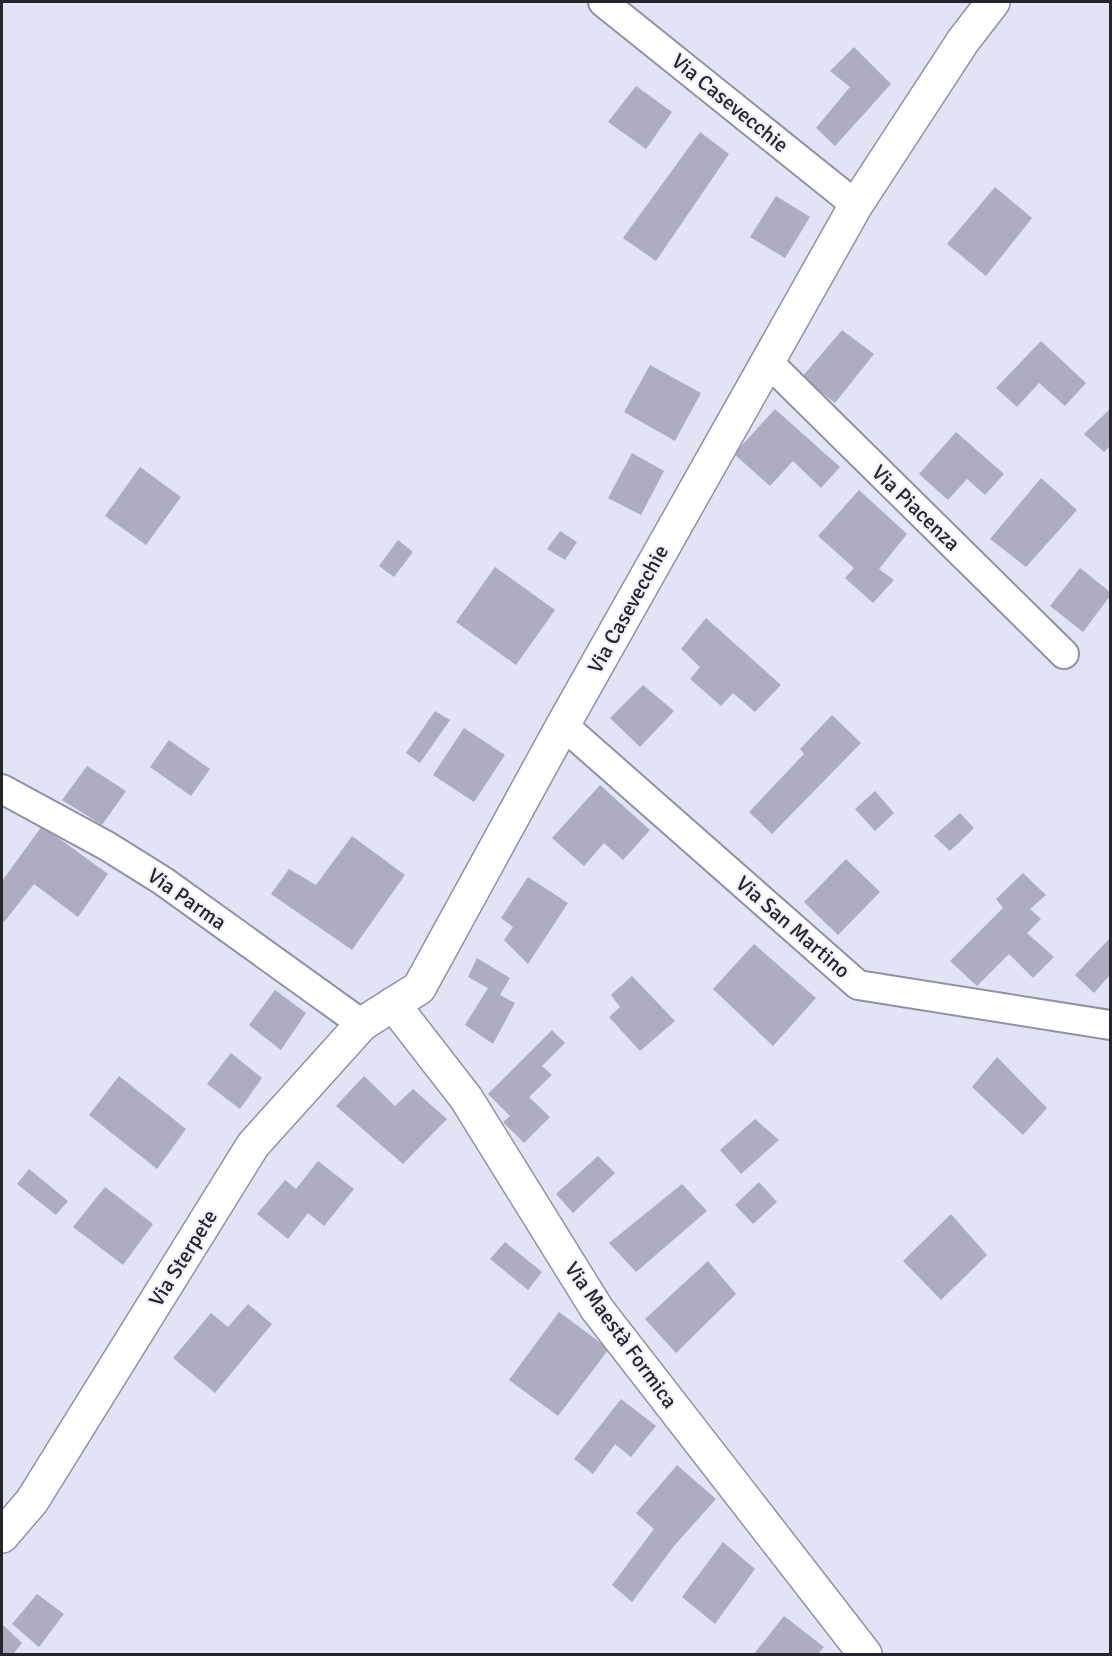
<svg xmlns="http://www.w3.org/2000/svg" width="1112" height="1656" viewBox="0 0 1112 1656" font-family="Signika,sans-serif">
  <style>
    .building { fill: #aeadc0 }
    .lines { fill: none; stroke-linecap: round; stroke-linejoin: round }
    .street-casing { stroke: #9291a4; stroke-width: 32 }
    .secondary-casing { stroke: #9291a4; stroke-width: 36 }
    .street { stroke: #fff; stroke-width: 28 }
    .secondary { stroke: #fff; stroke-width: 33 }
    .labels { text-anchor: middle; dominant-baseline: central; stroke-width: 4.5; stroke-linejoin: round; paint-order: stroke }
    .street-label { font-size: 21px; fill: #25252c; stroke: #f1f1fd }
  </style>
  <rect width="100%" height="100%" fill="#e3e3f6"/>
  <!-- building -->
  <g class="building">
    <polygon points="854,47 891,84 835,146 816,128 850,87 830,71"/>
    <polygon points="636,86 672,112 646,149 608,122"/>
    <polygon points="700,132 729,154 656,261 623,238"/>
    <polygon points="995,187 1032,218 986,276 947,244"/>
    <polygon points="776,196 810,217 785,258 750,237"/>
    <polygon points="842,330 874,354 835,403 802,377"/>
    <polygon points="1041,341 1086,383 1065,406 1039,383 1017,407 996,388"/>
    <polygon points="650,365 701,393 675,441 624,412"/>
    <polygon points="775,409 840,467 821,488 793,461 770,486 734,454"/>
    <polygon points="1110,409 1110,446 1104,452 1084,434"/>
    <polygon points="956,432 1004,474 985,495 967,479 948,500 919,474"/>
    <polygon points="632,453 664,471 641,515 608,498"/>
    <polygon points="140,467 181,497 146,545 105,516"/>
    <polygon points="1041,478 1077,510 1026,567 990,539"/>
    <polygon points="859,490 907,534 879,569 894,580 873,603 845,578 854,568 818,536"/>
    <polygon points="560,531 577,542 565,560 547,549"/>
    <polygon points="398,540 413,552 394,577 379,566"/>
    <polygon points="495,567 555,610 516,665 456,622"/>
    <polygon points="1080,568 1110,592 1110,596 1083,632 1050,606"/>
    <polygon points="706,618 781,685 755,712 733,693 721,706 690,679 700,667 681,649"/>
    <polygon points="643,685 674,711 640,747 610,718"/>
    <polygon points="435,711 450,720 420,763 406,753"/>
    <polygon points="832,715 861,743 772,834 749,812 804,754 800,749"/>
    <polygon points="464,728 505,755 474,802 433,775"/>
    <polygon points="169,740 210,769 191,796 150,767"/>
    <polygon points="87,766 126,791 102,825 62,800"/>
    <polygon points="600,785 650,830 623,860 604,843 584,866 552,838"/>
    <polygon points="875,791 894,813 875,831 855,809"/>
    <polygon points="960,813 974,828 950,851 934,836"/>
    <polygon points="42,826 108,874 78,917 34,884 4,922 2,920 2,881"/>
    <polygon points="352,836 405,875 352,950 271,894 289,869 316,885"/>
    <polygon points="846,859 880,892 838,935 804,902"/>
    <polygon points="1023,873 1046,895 1030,909 1041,919 1027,933 1054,957 1033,978 1009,954 977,986 950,961 1003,908 996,899"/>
    <polygon points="528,877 568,903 528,964 504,940 513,927 501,918"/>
    <polygon points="1110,938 1110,975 1094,993 1075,975"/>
    <polygon points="754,944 816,998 773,1046 713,989"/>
    <polygon points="477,958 510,978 500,995 515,1003 493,1044 465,1025 488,988 468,977"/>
    <polygon points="632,976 675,1021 640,1051 609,1017 620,1007 611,995"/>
    <polygon points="275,990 306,1013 281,1050 249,1025"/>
    <polygon points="552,1030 565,1043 542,1066 552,1075 529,1097 550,1117 524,1143 503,1122 510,1116 488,1094"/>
    <polygon points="231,1053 262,1078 240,1109 207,1084"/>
    <polygon points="997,1057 1047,1108 1023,1135 972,1087"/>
    <polygon points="119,1076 186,1129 157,1169 89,1115"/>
    <polygon points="364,1076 395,1106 413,1089 447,1119 403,1164 336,1106"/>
    <polygon points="755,1119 779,1140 741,1174 720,1150"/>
    <polygon points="598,1156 615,1173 573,1213 556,1194"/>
    <polygon points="318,1161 354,1189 324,1226 308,1213 288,1239 257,1214 285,1180 296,1189"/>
    <polygon points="29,1169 68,1201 56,1215 17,1184"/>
    <polygon points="759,1182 777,1202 753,1224 735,1205"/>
    <polygon points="682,1184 707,1211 636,1272 609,1243"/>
    <polygon points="105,1187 153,1224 123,1265 73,1227"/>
    <polygon points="951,1214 987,1255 941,1300 903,1261"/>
    <polygon points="505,1242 542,1272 528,1290 490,1259"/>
    <polygon points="708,1261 736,1294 676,1353 645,1319"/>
    <polygon points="248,1304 272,1324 215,1393 173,1358 211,1313 228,1327"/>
    <polygon points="559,1312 609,1349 558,1416 509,1380"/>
    <polygon points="621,1399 656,1426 631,1457 615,1444 593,1474 574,1459"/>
    <polygon points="677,1465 716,1499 674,1546 632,1602 612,1585 654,1529 636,1513"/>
    <polygon points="723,1542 755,1569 715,1624 682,1597"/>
    <polygon points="37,1594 64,1614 39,1647 12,1624"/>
    <polygon points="784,1616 824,1647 818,1654 754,1654"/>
    <polygon points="2,1624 22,1643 13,1654 2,1654"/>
  </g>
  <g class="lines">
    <!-- street casing -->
    <g class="street-casing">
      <g id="street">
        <polyline points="603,2 856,205"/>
        <polyline points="768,362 1064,654"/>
        <polyline points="563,725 858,985 1110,1025"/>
        <polyline points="2,789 107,846 163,881 362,1024"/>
      </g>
    </g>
    <!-- secondary casing -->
    <g class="secondary-casing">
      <g id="secondary">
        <polyline points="393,1004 466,1098 597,1309 865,1654"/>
        <polyline points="2,1536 32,1501 253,1145 362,1024 419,988 563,725 856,205 963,41 993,2"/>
      </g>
    </g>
    <!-- street -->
    <use href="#street" class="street"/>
    <!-- secondary -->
    <use href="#secondary" class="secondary"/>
  </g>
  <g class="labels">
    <!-- street labels -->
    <g class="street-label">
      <text transform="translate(730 103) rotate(39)">Via Casevecchie</text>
      <text transform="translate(916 508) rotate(44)">Via Piacenza</text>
      <text transform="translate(628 609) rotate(-61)">Via Casevecchie</text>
      <text transform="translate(187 899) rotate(35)">Via Parma</text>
      <text transform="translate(793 927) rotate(41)">Via San Martino</text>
      <text transform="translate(183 1258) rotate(-58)">Via Sterpete</text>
      <text transform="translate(621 1335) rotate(54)">Via Maestà Formica</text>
    </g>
  </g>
  <!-- border -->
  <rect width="1112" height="1656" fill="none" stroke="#25252c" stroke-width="6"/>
</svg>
